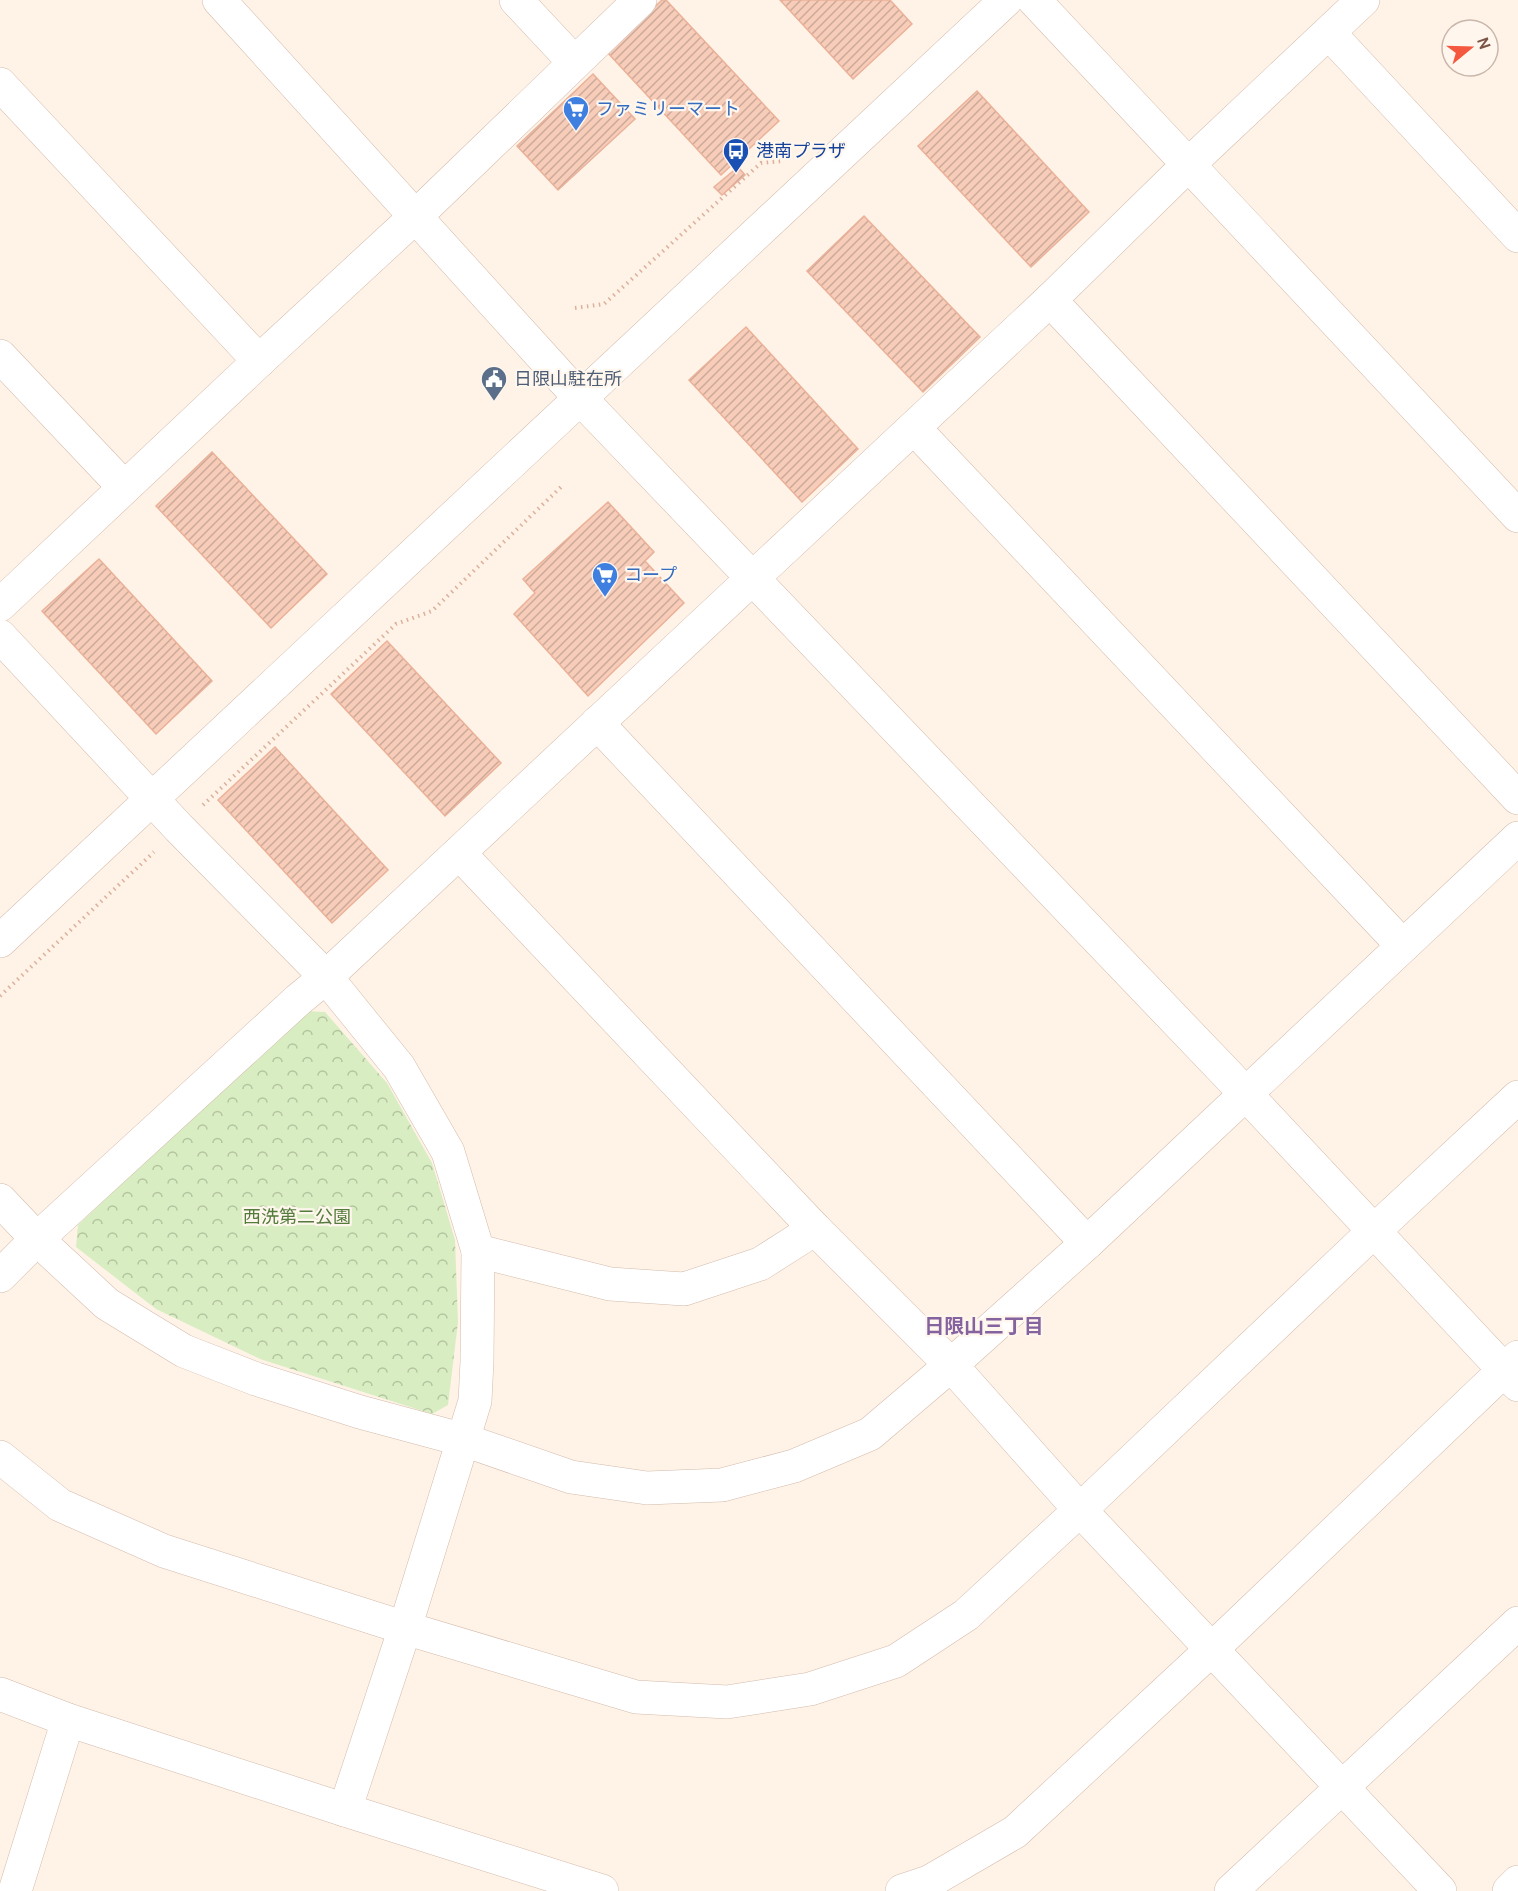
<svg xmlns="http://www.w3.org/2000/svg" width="1518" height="1891" viewBox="0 0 1518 1891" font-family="Cabin,'Noto Sans JP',sans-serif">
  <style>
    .park { fill: url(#park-crowns) }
    .building { fill: url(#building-hatch); stroke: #ebb199; stroke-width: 1.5 }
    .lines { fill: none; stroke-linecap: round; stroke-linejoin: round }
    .minor-casing { stroke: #d4bbad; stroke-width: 34 }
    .path { stroke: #dcb09d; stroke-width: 4; stroke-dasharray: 1.5 4.5; stroke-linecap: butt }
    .minor { stroke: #fff; stroke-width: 33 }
    .labels { text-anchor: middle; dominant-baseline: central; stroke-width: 4.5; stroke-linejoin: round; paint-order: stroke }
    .shop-label { font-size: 18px; fill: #366cbe; stroke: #fff7ee; text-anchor: start }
    .transit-label { font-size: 18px; fill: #164399; stroke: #fff7ee; text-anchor: start }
    .service-label { font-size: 18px; fill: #4e5e75; stroke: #fff7ee; text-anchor: start }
    .park-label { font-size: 18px; fill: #537b3c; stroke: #fff7ee }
    .neighbourhood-label { font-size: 20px; font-weight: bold; fill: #85639f; stroke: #fff7ee }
  </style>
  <defs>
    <pattern id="park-crowns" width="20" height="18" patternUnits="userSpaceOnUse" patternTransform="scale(1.5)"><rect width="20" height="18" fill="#d8eec2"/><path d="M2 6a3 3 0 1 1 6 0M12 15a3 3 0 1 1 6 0" fill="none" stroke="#b4c49f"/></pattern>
    <pattern id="building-hatch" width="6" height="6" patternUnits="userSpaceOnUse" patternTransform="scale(1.5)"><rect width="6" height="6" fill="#f7cdba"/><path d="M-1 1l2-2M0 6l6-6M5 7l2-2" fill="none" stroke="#cda999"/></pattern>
  </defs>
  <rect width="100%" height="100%" fill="#fef3e6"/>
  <!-- park -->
  <polygon class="park" points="304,1011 325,1012 387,1083 432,1163 455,1240 458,1322 448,1405 432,1414 260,1359 156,1309 76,1247 78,1225"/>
  <!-- building -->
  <g class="building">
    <polygon points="662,0 666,0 779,121 721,175 607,52"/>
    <polygon points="780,0 890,0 912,24 853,79"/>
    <polygon points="593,74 635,119 558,190 517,146"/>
    <polygon points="977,91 1089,212 1031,267 918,146"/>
    <polygon points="738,167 745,175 722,195 714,187"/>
    <polygon points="864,216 980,337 923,392 807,271"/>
    <polygon points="746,327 858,449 802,502 689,380"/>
    <polygon points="212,452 327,574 271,628 156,506"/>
    <polygon points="608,502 654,552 645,561 684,603 588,696 514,614 535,593 523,579"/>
    <polygon points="99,559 212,681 156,734 42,611"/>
    <polygon points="387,641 501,763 445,816 331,694"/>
    <polygon points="275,747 388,870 332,923 218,800"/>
  </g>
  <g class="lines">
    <!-- minor casing -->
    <g class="minor-casing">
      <g id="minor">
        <polyline points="219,0 580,398 1227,1074 1518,1385"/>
        <polyline points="516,0 574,62"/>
        <polyline points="1034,0 1518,516"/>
        <polyline points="1329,33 1518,236"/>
        <polyline points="0,84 259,361"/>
        <polyline points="1050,300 1518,798"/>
        <polyline points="0,356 124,487"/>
        <polyline points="914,428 1403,946"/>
        <polyline points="0,605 259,361 416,216 640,0"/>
        <polyline points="0,636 179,828 326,977 399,1067 448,1152 478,1251 477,1361 475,1401 405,1628 345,1810"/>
        <polyline points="597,723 1087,1243"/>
        <polyline points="459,853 815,1229 951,1365 1080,1510 1440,1891"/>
        <polyline points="0,941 1006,0"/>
        <polyline points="0,1200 37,1239 107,1304 184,1351 256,1379 360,1412 464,1440 571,1477 647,1488 722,1485 794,1466 870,1434 951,1365 1087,1243 1518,838"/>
        <polyline points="478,1251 610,1284 684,1289 760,1264 815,1229"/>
        <polyline points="0,1276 37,1239 298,1000 326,977 1050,300 1188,165 1363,0"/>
        <polyline points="0,1457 60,1505 164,1551 405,1628 636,1697 727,1702 810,1689 896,1661 966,1615 1080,1510 1374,1231 1518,1097"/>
        <polyline points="0,1694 68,1720 345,1810 602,1891"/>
        <polyline points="15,1891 68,1720"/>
        <polyline points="902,1891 929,1882 1015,1832 1211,1650 1518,1357"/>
        <polyline points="1231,1891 1518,1623"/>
        <polyline points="1509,1891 1518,1882"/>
      </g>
    </g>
    <!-- path -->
    <g class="path">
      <polyline points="575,308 604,304 761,163 782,161"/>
      <polyline points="203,805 396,624 432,611 563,485"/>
      <polyline points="0,996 154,852"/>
    </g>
    <!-- minor -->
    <use href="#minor" class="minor"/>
  </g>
  <!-- icons -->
  <defs>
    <g id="supermarket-pin" transform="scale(1.35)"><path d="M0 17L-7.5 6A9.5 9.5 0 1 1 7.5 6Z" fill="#3f7fe0" stroke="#fff7ee"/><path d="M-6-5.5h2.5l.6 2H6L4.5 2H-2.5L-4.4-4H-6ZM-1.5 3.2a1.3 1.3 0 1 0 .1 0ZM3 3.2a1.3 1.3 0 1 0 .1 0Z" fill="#fff"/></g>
    <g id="bus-pin" transform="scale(1.35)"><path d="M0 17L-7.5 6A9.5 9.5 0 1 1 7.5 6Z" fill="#1a4fb4" stroke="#fff7ee"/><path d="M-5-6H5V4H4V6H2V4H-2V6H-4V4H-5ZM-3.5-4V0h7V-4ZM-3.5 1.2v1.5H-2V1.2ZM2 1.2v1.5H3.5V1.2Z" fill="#fff"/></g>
    <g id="civic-pin" transform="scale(1.35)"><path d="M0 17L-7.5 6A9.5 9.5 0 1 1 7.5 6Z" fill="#5c6f8a" stroke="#fff7ee"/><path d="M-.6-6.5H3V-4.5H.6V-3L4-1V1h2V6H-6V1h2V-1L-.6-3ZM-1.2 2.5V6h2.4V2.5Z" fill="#fff"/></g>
  </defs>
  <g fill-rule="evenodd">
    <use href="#supermarket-pin" x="576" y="109"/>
    <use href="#bus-pin" x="736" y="151"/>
    <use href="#civic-pin" x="494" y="379"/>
    <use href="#supermarket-pin" x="605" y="575"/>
  </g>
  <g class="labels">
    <!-- shop labels -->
    <g class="shop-label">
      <text x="596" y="109">ファミリーマート</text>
      <text x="624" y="575">コープ</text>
    </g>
    <!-- transit labels -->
    <g class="transit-label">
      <text x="756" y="151">港南プラザ</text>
    </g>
    <!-- service labels -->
    <g class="service-label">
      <text x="514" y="379">日限山駐在所</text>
    </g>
    <!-- park labels -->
    <g class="park-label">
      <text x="297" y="1217">西洗第二公園</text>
    </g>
    <!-- neighbourhood labels -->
    <g class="neighbourhood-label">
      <text x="984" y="1326">日限山三丁目</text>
    </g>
  </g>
  <!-- north arrow -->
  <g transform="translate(1470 48) rotate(71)"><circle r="28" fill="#fff7ee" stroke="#cab6ab" stroke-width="1.5"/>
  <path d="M0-4.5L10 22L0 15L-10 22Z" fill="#f4583f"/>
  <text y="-9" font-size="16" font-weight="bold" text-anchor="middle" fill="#7b5547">N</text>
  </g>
</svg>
